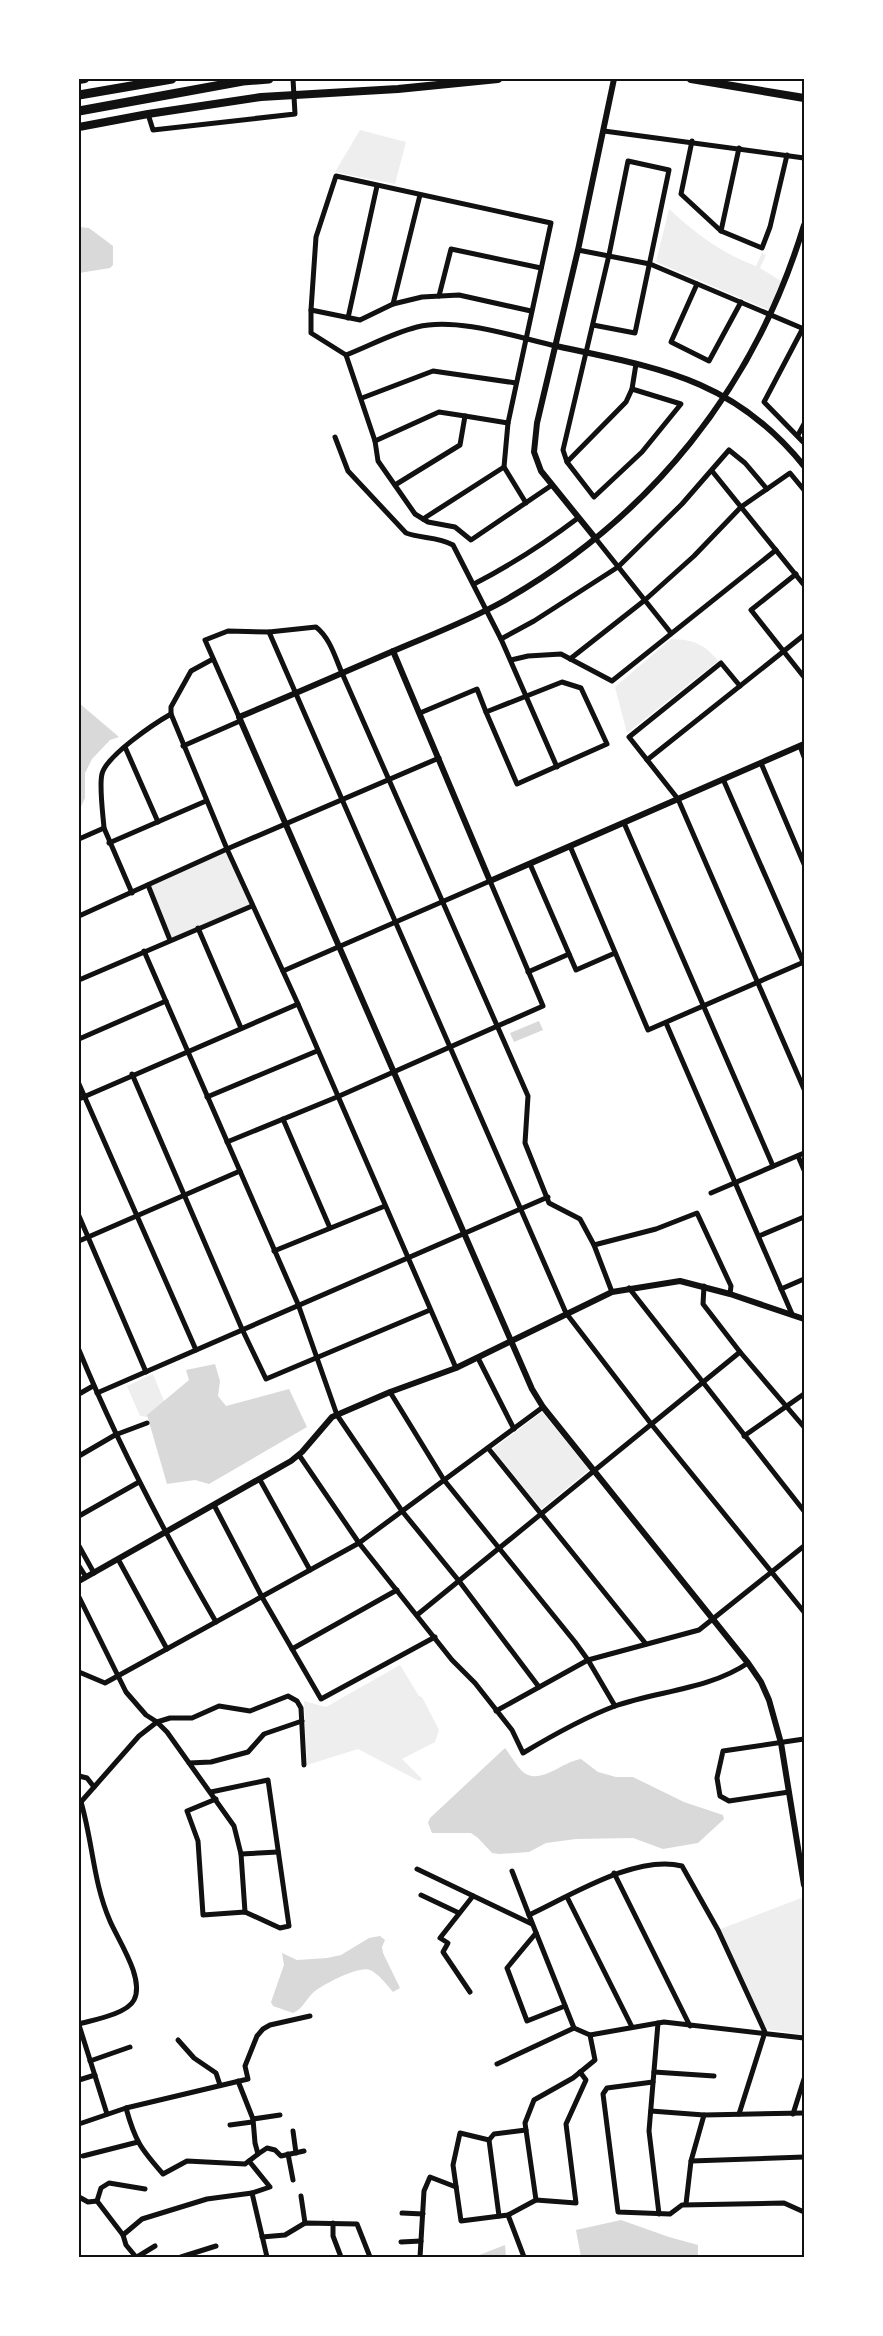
<svg xmlns="http://www.w3.org/2000/svg" width="883" height="2336" viewBox="0 0 883 2336" font-family="'Times New Roman',serif">
  <style>
    .green { fill: #eee }
    .water { fill: #d9d9d9 }
    .lines { fill: none; stroke-linecap: round; stroke-linejoin: round }
    .minor { stroke: #111; stroke-width: 5 }
    .tertiary { stroke: #111; stroke-width: 6 }
    .primary { stroke: #111; stroke-width: 8 }
    .motorway { stroke: #111; stroke-width: 9 }
    .neatline { fill: none; stroke: #111; stroke-width: 2 }
  </style>
  <rect width="100%" height="100%" fill="#fff"/>
  <!-- green -->
  <g class="green">
    <polygon points="360,130 406,142 395,184 335,172"/>
    <path d="M669,209C698,235 719,252 756,266L762,253L766,255L760,268L781,281L769,310L656,262Z"/>
    <path d="M671,639C694,640 703,643 718,661L627,733L615,687Z"/>
    <polygon points="228,851 252,906 172,938 150,887"/>
    <polygon points="153,1374 164,1401 148,1417 140,1416 127,1386"/>
    <polygon points="542,1412 589,1470 541,1509 493,1449"/>
    <polygon points="400,1665 419,1696 422,1697 439,1730 435,1742 402,1759 422,1779 419,1781 358,1749 307,1765 304,1701 326,1707"/>
    <polygon points="801,1898 804,1907 804,2035 767,2029 718,1930"/>
  </g>
  <!-- water -->
  <g class="water">
    <polygon points="79,227 89,228 113,246 113,265 110,268 79,273"/>
    <polygon points="79,703 119,737 110,740 92,759 85,773 85,798 79,811"/>
    <polygon points="539,1021 543,1030 514,1042 510,1033"/>
    <polygon points="215,1364 220,1381 218,1396 226,1406 289,1389 307,1427 209,1484 195,1480 167,1484 147,1415 189,1380 186,1370"/>
    <path d="M505,1748C511,1756 516,1765 522,1771C539,1787 563,1761 581,1759L598,1772L616,1777H633L684,1802L723,1815L724,1819L698,1843L663,1849L633,1838L576,1839L546,1843L529,1852L499,1854L492,1853L478,1838L471,1833H432L428,1823L430,1818Z"/>
    <path d="M380,1936L385,1940L382,1947L383,1953L400,1988L393,1992C387,1985 379,1974 370,1970C360,1965 324,1984 315,1991C306,1998 304,2008 293,2013L273,2006L271,2002L284,1965L282,1953L297,1960L327,1958L341,1955L369,1938Z"/>
    <polygon points="621,2220 669,2237 698,2245 698,2257 581,2257 576,2230"/>
    <polygon points="505,2245 506,2257 474,2257"/>
  </g>
  <g class="lines">
    <!-- minor -->
    <g class="minor">
      <polyline points="148,114 153,130 295,114 293,79"/>
      <polyline points="604,131 804,158"/>
      <polyline points="692,141 681,194 721,231 762,248 770,227 787,155"/>
      <polyline points="721,231 739,148"/>
      <polyline points="578,250 650,264 804,329"/>
      <polyline points="697,284 671,342 709,361 741,302"/>
      <polyline points="439,296 451,249 541,268"/>
      <polyline points="393,304 420,195"/>
      <polyline points="311,310 360,320 393,304 422,297 459,295 531,311"/>
      <polyline points="348,318 377,186"/>
      <polyline points="593,325 635,333 669,170 628,161 609,255 563,450 567,462 626,402 632,389 636,364"/>
      <polyline points="803,328 764,402 804,443"/>
      <path d="M346,355C369,346 393,333 417,327C457,317 516,337 556,346"/>
      <polyline points="362,398 433,371 516,383"/>
      <polyline points="798,435 804,424"/>
      <path d="M335,437L348,471L406,533C422,539 437,536 453,545L501,639L557,767"/>
      <polyline points="375,441 439,412 465,416"/>
      <polyline points="567,462 594,497 642,452 681,404 632,389"/>
      <polyline points="395,485 460,445 465,416 508,423"/>
      <polyline points="804,490 790,473 741,507 804,585"/>
      <polyline points="526,503 504,467 508,423 551,223 336,176 316,237 311,310 311,333 346,355 375,441 378,461 415,514 428,522 455,527 471,540 552,485"/>
      <polyline points="423,519 504,467"/>
      <polyline points="596,539 671,633"/>
      <polyline points="796,574 751,610 804,677"/>
      <path d="M474,584C511,565 545,543 578,518"/>
      <polyline points="269,632 566,1313 652,1425 804,1612"/>
      <polyline points="501,639 534,621 618,567 682,504 729,450 745,463 767,489"/>
      <polyline points="213,659 191,671 171,707 171,714 227,849 298,1004 456,1368"/>
      <polyline points="570,659 645,600 694,556 741,507 712,471"/>
      <polyline points="511,660 528,656 561,654 612,681 776,550"/>
      <polygon points="562,682 581,688 607,744 517,784 486,712"/>
      <polyline points="740,686 721,663 629,737 678,799 804,1089"/>
      <polyline points="420,713 477,689 486,712"/>
      <path d="M239,717L205,640L228,631L269,632L316,627C330,638 335,657 342,673L528,1096L525,1143L549,1203L580,1219L594,1245L612,1292"/>
      <polyline points="183,746 240,721"/>
      <polyline points="800,746 804,757"/>
      <polyline points="125,747 158,822"/>
      <polyline points="647,760 804,635"/>
      <polyline points="761,763 804,864"/>
      <polyline points="723,779 804,964"/>
      <polyline points="624,823 773,1166"/>
      <polyline points="104,828 132,893"/>
      <path d="M79,839L104,828C103,815 99,785 102,774C106,756 155,723 171,714"/>
      <polyline points="109,843 206,801"/>
      <polyline points="570,846 648,1030 804,962"/>
      <polyline points="530,864 576,970 615,953"/>
      <polyline points="148,885 170,940"/>
      <polyline points="79,916 227,849 439,758"/>
      <polyline points="198,928 241,1028"/>
      <polyline points="144,951 298,1304 337,1415 402,1511 459,1581 539,1687"/>
      <polyline points="528,972 569,954"/>
      <polyline points="79,980 252,906"/>
      <polyline points="666,1023 792,1314"/>
      <polyline points="79,1039 166,1001"/>
      <polyline points="132,1074 242,1329 266,1379 430,1310"/>
      <polyline points="79,1084 196,1350"/>
      <polyline points="207,1097 317,1051"/>
      <polyline points="79,1099 298,1004"/>
      <polyline points="283,1119 330,1228"/>
      <polyline points="227,1142 337,1097 543,1006 490,881 283,971"/>
      <polyline points="798,1156 804,1170"/>
      <polyline points="711,1193 804,1153"/>
      <polyline points="79,1216 146,1372"/>
      <polyline points="759,1236 804,1217"/>
      <polyline points="79,1241 240,1171"/>
      <polyline points="594,1245 656,1229 697,1213 731,1286 730,1294"/>
      <polyline points="274,1251 385,1206"/>
      <polyline points="704,1286 703,1304 740,1352 804,1427"/>
      <polyline points="629,1288 804,1511"/>
      <polyline points="781,1289 804,1279"/>
      <path d="M79,1350C118,1445 165,1534 216,1622"/>
      <polyline points="478,1358 514,1429"/>
      <polyline points="390,1392 444,1480 575,1642 588,1660 615,1706"/>
      <polyline points="97,1393 548,1197"/>
      <polyline points="79,1394 93,1386"/>
      <polyline points="744,1436 804,1394"/>
      <polyline points="488,1448 646,1644"/>
      <path d="M299,1455L359,1543L452,1660L475,1683L512,1730L523,1753C553,1735 583,1718 615,1706C658,1691 710,1689 748,1663"/>
      <polyline points="79,1456 115,1435 147,1423"/>
      <polyline points="260,1480 310,1570"/>
      <polyline points="214,1505 262,1597 321,1699 435,1637"/>
      <polyline points="79,1516 139,1482"/>
      <polyline points="79,1546 94,1573"/>
      <polyline points="118,1559 167,1649"/>
      <polyline points="79,1566 86,1577"/>
      <polyline points="79,1597 126,1692 146,1715 157,1722 139,1736 80,1803"/>
      <polyline points="417,1615 740,1352"/>
      <polyline points="292,1649 397,1590"/>
      <polyline points="79,1672 105,1683 359,1543 543,1407"/>
      <polyline points="496,1711 588,1660 699,1630 804,1546"/>
      <polyline points="189,1763 211,1762 248,1752 264,1734 302,1721"/>
      <polyline points="79,1776 87,1778 94,1787"/>
      <polyline points="211,1792 268,1780 289,1926 280,1928 245,1912 203,1915 198,1841 187,1811 216,1799"/>
      <polyline points="789,1792 729,1801 720,1796 717,1778 723,1751 804,1739"/>
      <polyline points="241,1854 278,1852"/>
      <polyline points="417,1869 532,1924"/>
      <polyline points="512,1871 529,1915"/>
      <polyline points="614,1873 690,2026"/>
      <polyline points="421,1895 459,1913"/>
      <polyline points="567,1897 632,2027"/>
      <polyline points="245,1912 241,1854 234,1826 167,1732 157,1722 170,1718 192,1718 219,1706 250,1711 288,1696 297,1701 301,1708 304,1765"/>
      <polyline points="536,1933 507,1968 527,2021 565,2006"/>
      <polyline points="470,1992 443,1952 448,1943 440,1938 473,1896"/>
      <polyline points="658,2023 649,2131 659,2214"/>
      <path d="M79,2024C93,2020 127,2014 134,2000C145,1979 118,1940 110,1921C93,1882 93,1843 81,1802"/>
      <polyline points="79,2025 107,2114"/>
      <polyline points="178,2040 194,2058 216,2073 220,2085"/>
      <polyline points="90,2061 130,2047"/>
      <polyline points="497,2064 574,2028"/>
      <polyline points="654,2072 714,2076"/>
      <polyline points="79,2080 95,2075"/>
      <polyline points="238,2081 253,2119 255,2143 258,2154 249,2161"/>
      <polyline points="653,2082 607,2088 603,2094 618,2212 670,2214 682,2205 784,2203 804,2212"/>
      <polyline points="651,2111 704,2115"/>
      <path d="M739,2114L765,2032L718,1930L682,1866C636,1854 570,1896 529,1915L574,2028L590,2035L664,2022L804,2038"/>
      <polyline points="793,2114 804,2079"/>
      <polyline points="253,2119 280,2115"/>
      <polyline points="79,2124 126,2108 248,2079 245,2066 257,2036 263,2029 270,2025 310,2016"/>
      <polyline points="230,2125 252,2122"/>
      <polyline points="293,2131 296,2153"/>
      <polyline points="489,2140 460,2133 453,2165 461,2221 508,2215 536,2200 525,2123 534,2100 573,2078 595,2060 590,2035"/>
      <polyline points="258,2154 267,2148 275,2150 281,2156 304,2151"/>
      <polyline points="288,2154 293,2180"/>
      <polyline points="83,2156 138,2142"/>
      <polyline points="691,2161 804,2157"/>
      <polyline points="252,2193 267,2257"/>
      <polyline points="301,2196 305,2223"/>
      <path d="M79,2197L88,2202L97,2201L123,2235L142,2219L207,2199L252,2193L270,2187L249,2161L245,2164L187,2161L163,2174C141,2149 135,2141 126,2108"/>
      <polyline points="536,2200 576,2203 566,2124 586,2080 580,2072"/>
      <polyline points="97,2201 101,2188 109,2183 145,2189"/>
      <polyline points="686,2204 691,2161 704,2115 804,2113"/>
      <polyline points="402,2213 423,2214"/>
      <polyline points="508,2215 524,2257"/>
      <polyline points="499,2216 489,2140 494,2134 526,2130"/>
      <polyline points="333,2223 333,2236 341,2257"/>
      <polyline points="123,2235 126,2245 136,2257"/>
      <polyline points="262,2237 285,2235 305,2223 357,2224 370,2257"/>
      <polyline points="401,2242 421,2241"/>
      <polyline points="137,2257 155,2246"/>
      <polyline points="181,2257 216,2246"/>
      <polyline points="420,2257 424,2191 430,2177 456,2187"/>
    </g>
    <!-- tertiary -->
    <g class="tertiary">
      <path d="M804,225C755,388 650,518 502,602C466,622 428,636 391,652C340,674 290,696 239,717L532,1389L543,1407L748,1663L761,1682L769,1700L781,1743L804,1885"/>
      <path d="M556,346C659,368 734,379 804,466"/>
      <polyline points="596,539 541,471 534,452 537,423 578,250 614,79"/>
      <polyline points="393,651 490,881 804,744"/>
      <polyline points="79,1581 291,1461 302,1452 332,1417 390,1392 456,1368 612,1292 680,1281 730,1294 804,1319"/>
    </g>
    <!-- primary -->
    <g class="primary">
      <polyline points="691,79 804,98"/>
      <polyline points="79,80 85,79"/>
      <polyline points="79,127 148,114 261,97 398,89 498,79"/>
    </g>
    <!-- motorway -->
    <g class="motorway">
      <polyline points="79,95 172,79"/>
      <polyline points="79,111 243,81 269,79"/>
    </g>
  </g>
  <!-- border -->
  <rect width="883" height="2336" fill="none" stroke="#ffffff" stroke-width="160"/>
  <rect x="80" y="80" width="723" height="2176" class="neatline"/>
</svg>
